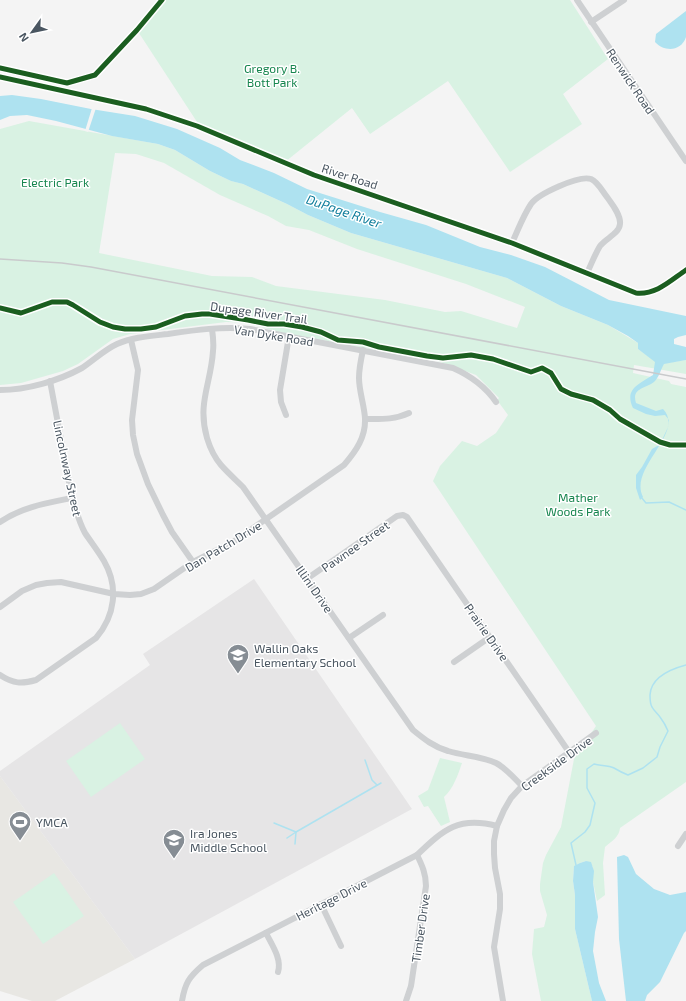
<svg xmlns="http://www.w3.org/2000/svg" width="686" height="1001" viewBox="0 0 686 1001" font-family="'Exo 2',sans-serif">
  <style>
    .commercial { fill: #e8e7e3 }
    .education { fill: #e6e5e6 }
    .green { fill: #d9f2e3; fill-rule: evenodd }
    .water { fill: #aee2f0 }
    .pier { fill: #f4f4f4 }
    .lines { fill: none; stroke-linecap: round; stroke-linejoin: round }
    .stream { stroke: #aee2f0; stroke-width: 1.5 }
    .minor { stroke: #ced0d2; stroke-width: 6 }
    .rail { stroke: #c9cacc; stroke-width: 1.5 }
    .cycleway-casing { stroke: #fff; stroke-width: 8 }
    .cycleway { stroke: #1b5e20; stroke-width: 5 }
    .labels { text-anchor: middle; dominant-baseline: central; stroke-width: 3; stroke-linejoin: round; paint-order: stroke }
    .park-label { font-size: 12px; fill: #17864f; stroke: #fff }
    .street-label { font-size: 12px; fill: #4a5661; stroke: #fff }
    .poi-label { font-size: 12px; fill: #4a5661; stroke: #fff; text-anchor: start }
    .water-label { font-size: 13px; font-style: italic; fill: #0c7c9b; stroke: #fff }
  </style>
  <rect width="100%" height="100%" fill="#f4f4f4"/>
  <!-- commercial -->
  <polygon class="commercial" points="0,776 135,959 55,1001 32,1001 0,991"/>
  <!-- education -->
  <polygon class="education" points="254,579 412,809 135,959 0,776 0,771 150,665 143,654"/>
  <!-- green -->
  <g class="green">
    <polygon points="164,0 570,0 608,59 563,94 582,124 510,172 448,81 370,134 352,108 285,162 199,125 137,30"/>
    <path d="M29,121L158,144L175,150L210,171L231,181L243,184L287,204L308,215L351,233L507,278L561,306L608,325L638,343V349L659,364L686,360V374L634,365L633,373L669,381L671,384L686,387V782L620,828C619,837 612,841 605,847L603,863L605,895L597,901L593,882V867L586,861L580,863L574,867L573,881L575,895V929L592,1001H541L532,954L534,929L544,927L547,915L540,891V884L543,863L546,855L561,827L574,759L596,726L433,481L440,466L462,441L477,446L496,433L508,415L497,400L499,398L476,375L441,362L279,332C262,327 245,322 226,322L130,334L113,339L78,364L63,371L21,383L0,385V129ZM115,153L136,154L164,163L220,195L268,216L286,226L309,230L357,249L466,284L525,307L517,328L461,311L445,312L385,300L276,286L252,277L212,276L99,253Z"/>
    <polygon points="120,723 145,759 91,797 66,761"/>
    <path d="M440,758L462,763C458,775 453,789 444,797L450,822L441,826L428,806L424,807L418,796L428,790Z"/>
    <polygon points="54,873 84,916 43,944 13,902"/>
  </g>
  <!-- water -->
  <g class="water">
    <path d="M686,11C686,19 686,30 686,37C681,52 664,52 655,42L656,34Z"/>
    <path d="M12,95L41,99L91,109L135,116L177,129L220,148L240,160L274,173L307,189L380,212L426,225L480,247L511,255L545,267L609,300L686,316V335L678,337L674,339V344L686,347V360L664,364C661,369 659,377 655,381C647,389 631,387 636,403L656,411L663,409C686,433 628,468 643,497L640,500L636,488V475L642,467L652,449L659,445L662,440L668,427L669,420L665,415L655,416L646,414L633,408C624,389 639,384 653,375L655,362L638,349V343L628,336L608,325L561,306L507,278L351,233L308,215L287,204L243,184L231,181L210,171L175,150L158,144L112,136L56,121L27,115L10,116L0,120V96Z"/>
    <polygon points="624,855 628,857 636,874 654,889 670,895 686,892 686,931 684,933 660,982 647,995 645,1001 626,1001 619,939 617,857"/>
    <polygon points="586,861 591,862 594,871 593,882 598,917 595,932 593,951 599,983 606,1001 592,1001 575,929 575,895 573,881 574,866 580,863"/>
  </g>
  <!-- pier -->
  <polygon class="pier" points="92,108 96,108 88,132 85,131"/>
  <g class="lines">
    <!-- stream -->
    <g class="stream">
      <polyline points="641,497 646,503 669,502 686,510"/>
      <polyline points="365,760 372,780 377,785"/>
      <polyline points="274,823 296,832 381,783"/>
      <polyline points="287,838 296,832"/>
      <polyline points="295,844 296,832"/>
      <path d="M576,865L571,843L585,832L590,825L595,803L587,788V769L594,764C600,766 608,765 614,768C619,771 623,773 628,775L643,768L657,757L660,747L668,731C666,726 663,721 660,717C658,714 654,711 652,707C650,704 650,699 650,695C651,677 671,669 686,665"/>
    </g>
    <!-- minor -->
    <g class="minor">
      <polyline points="577,0 686,161"/>
      <polyline points="591,22 624,0"/>
      <path d="M0,77L146,109L197,126L314,175L512,243L636,293C656,295 670,281 686,270"/>
      <path d="M512,243C518,230 523,216 531,204C538,194 579,175 591,179C598,182 602,191 607,197C612,204 621,215 620,224C619,234 606,238 600,246C595,254 591,265 587,273"/>
      <path d="M212,329C213,336 214,343 213,351C211,384 197,403 207,438C210,448 215,458 221,465C228,473 236,480 243,487L413,730C424,739 434,747 448,751C464,756 481,756 496,763C506,768 514,778 522,786"/>
      <polyline points="131,340 138,370 132,420 133,435 137,454 148,484 163,515 172,532 193,562"/>
      <path d="M0,390C27,390 58,381 82,368C94,360 104,350 117,344C133,337 151,336 168,334C195,330 223,326 250,329L453,368C471,376 485,386 496,402"/>
      <polyline points="286,415 281,402 280,390 289,336"/>
      <path d="M365,419C381,419 394,420 409,413"/>
      <path d="M0,522C22,507 47,503 72,498"/>
      <polyline points="308,578 397,516 403,515 407,517 569,752"/>
      <path d="M0,607L22,591L36,585L47,583L61,582L114,594L130,595L141,594L154,589L193,562L233,542L344,465C356,451 366,437 365,418C364,404 359,391 359,378C359,368 361,359 363,350"/>
      <polyline points="349,638 383,615"/>
      <polyline points="454,662 490,637"/>
      <path d="M0,675C13,684 22,684 36,680L96,638C115,616 119,587 104,561C98,551 91,542 85,533C79,522 76,510 72,498L50,381"/>
      <polyline points="678,846 686,834"/>
      <polyline points="321,904 341,946"/>
      <path d="M266,933C272,945 282,959 278,972"/>
      <path d="M182,1001C185,983 189,977 203,965L417,855C444,829 459,816 497,826"/>
      <path d="M406,1001L411,986L426,886C426,874 422,865 417,855"/>
      <polyline points="503,1001 494,947 500,909 500,894 495,868 494,854 494,841 497,826 504,810 511,798 522,786 596,733"/>
    </g>
    <!-- rail -->
    <polyline class="rail" points="0,259 62,263 91,267 686,379"/>
    <!-- cycleway casing -->
    <g class="cycleway-casing">
      <g id="cycleway">
        <polyline points="0,68 67,83 95,75 137,30 162,0"/>
        <path d="M0,77L146,109L197,126L314,175L512,243L636,293C656,295 670,281 686,270"/>
        <polyline points="0,308 21,313 52,302 67,302 73,305 100,322 113,327 125,329 141,329 156,327 185,316 202,314 210,314 248,320 268,324 284,324 302,327 321,332 338,340 363,342 379,347 427,356 443,358 471,355 493,359 531,372 542,368 551,373 561,389 571,394 593,400 610,410 620,419 660,442 670,445 686,445"/>
      </g>
    </g>
    <!-- cycleway -->
    <use href="#cycleway" class="cycleway"/>
  </g>
  <!-- icons -->
  <defs>
    <g id="school-pin" transform="scale(1.15)"><path d="M0 17L-7.5 6A9.5 9.5 0 1 1 7.5 6Z" fill="#868d94" stroke="#fff"/><path d="M0-5L7-2L0 1L-7-2ZM-4 1L0 2.5L4 1V4Q0 6-4 4Z" fill="#fff"/></g>
    <g id="stadium-pin" transform="scale(1.15)"><path d="M0 17L-7.5 6A9.5 9.5 0 1 1 7.5 6Z" fill="#868d94" stroke="#fff"/><path d="M0-5a6.5 5 0 1 0 0 10a6.5 5 0 1 0 0-10ZM-3.5-1.8h7v3.6h-7Z" fill="#fff"/></g>
  </defs>
  <g fill-rule="evenodd">
    <use href="#school-pin" x="238" y="655"/>
    <use href="#stadium-pin" x="20" y="822"/>
    <use href="#school-pin" x="174" y="840"/>
  </g>
  <g class="labels">
    <!-- park labels -->
    <g class="park-label">
      <text x="272" y="68">Gregory B.<tspan x="272" dy="14">Bott Park</tspan></text>
      <text x="55" y="182">Electric Park</text>
      <text x="578" y="497">Mather<tspan x="578" dy="14">Woods Park</tspan></text>
    </g>
    <!-- street labels -->
    <g class="street-label">
      <text transform="translate(631 81) rotate(56)">Renwick Road</text>
      <text transform="translate(350 176) rotate(18)">River Road</text>
      <text transform="translate(259 312) rotate(8)">Dupage River Trail</text>
      <text transform="translate(274 335) rotate(9)">Van Dyke Road</text>
      <text transform="translate(68 468) rotate(78)">Lincolnway Street</text>
      <text transform="translate(223 546) rotate(-31)">Dan Patch Drive</text>
      <text transform="translate(355 546) rotate(-35)">Pawnee Street</text>
      <text transform="translate(315 589) rotate(55)">Illini Drive</text>
      <text transform="translate(487 632) rotate(55)">Prairie Drive</text>
      <text transform="translate(556 763) rotate(-36)">Creekside Drive</text>
      <text transform="translate(331 899) rotate(-27)">Heritage Drive</text>
      <text transform="translate(420 928) rotate(-82)">Timber Drive</text>
    </g>
    <!-- poi labels -->
    <g class="poi-label">
      <text x="254" y="648">Wallin Oaks<tspan x="254" dy="14">Elementary School</tspan></text>
      <text x="36" y="822">YMCA</text>
      <text x="190" y="833">Ira Jones<tspan x="190" dy="14">Middle School</tspan></text>
    </g>
    <!-- water labels -->
    <g class="water-label">
      <text transform="translate(344 211) rotate(19)">DuPage River</text>
    </g>
  </g>
  <!-- north arrow -->
  <g transform="translate(32 32) rotate(237)" stroke="#ffffff" stroke-width="3" paint-order="stroke">
  <path d="M0-3L7 15L0 10L-7 15Z" fill="#4a5661"/>
  <text y="-6" font-size="11" font-weight="bold" text-anchor="middle" fill="#4a5661">N</text>
  </g>
</svg>
